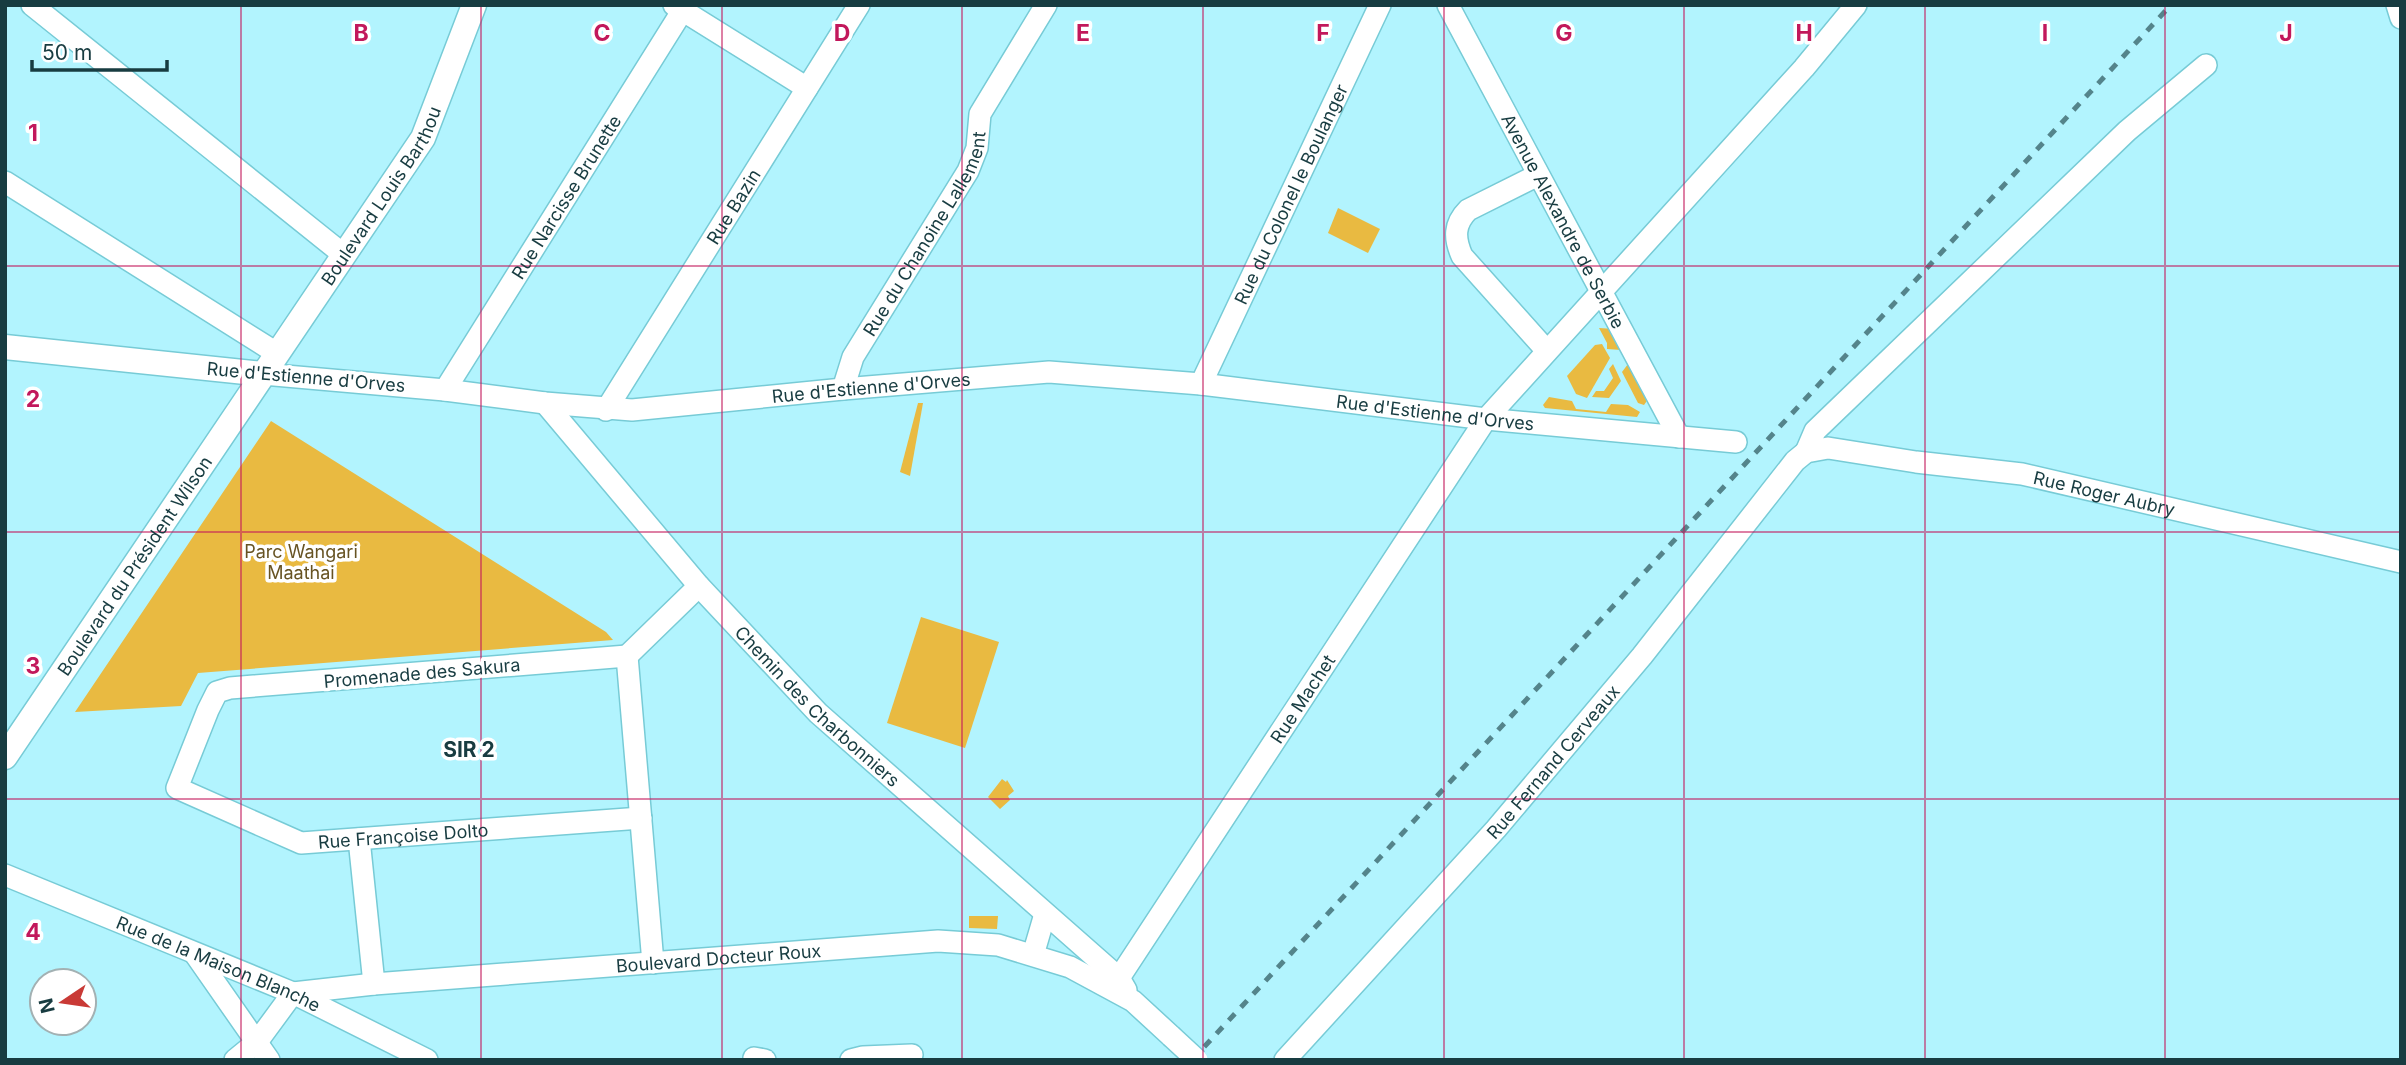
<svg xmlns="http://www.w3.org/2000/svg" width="2406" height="1065" viewBox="0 0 2406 1065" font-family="Inter,sans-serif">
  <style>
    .green { fill: #e9ba41 }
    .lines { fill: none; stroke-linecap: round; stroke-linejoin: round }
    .minor-casing { stroke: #77cbd6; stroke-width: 24 }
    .tertiary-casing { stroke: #77cbd6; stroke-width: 27 }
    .minor { stroke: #fff; stroke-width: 21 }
    .tertiary { stroke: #fff; stroke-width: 24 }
    .rail { stroke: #54848b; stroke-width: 5; stroke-dasharray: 9 9; stroke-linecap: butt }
    .minor-bridge-casing { stroke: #77cbd6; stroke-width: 24; stroke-linecap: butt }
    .minor-bridge { stroke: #fff; stroke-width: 21 }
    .grid { fill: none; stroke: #c2185b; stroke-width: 2; stroke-opacity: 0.55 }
    .labels { text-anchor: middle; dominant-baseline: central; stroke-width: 7; stroke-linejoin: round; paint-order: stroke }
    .street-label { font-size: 18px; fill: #183c41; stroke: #fff }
    .park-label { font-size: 18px; fill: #675323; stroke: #fff }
    .quarter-label { font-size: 21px; font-weight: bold; fill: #183c41; stroke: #fff }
    .grid-label { font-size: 23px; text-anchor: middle; font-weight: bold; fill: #c2185b; stroke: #fff; stroke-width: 7; stroke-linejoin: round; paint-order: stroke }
  </style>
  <rect width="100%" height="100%" fill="#b2f4fe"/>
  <!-- green -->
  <g class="green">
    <polygon points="1338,208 1380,229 1368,253 1328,233"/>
    <polygon points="1599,328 1615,329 1651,395 1644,405 1638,403 1622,372 1628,364 1621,350 1607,349 1607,343"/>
    <polygon points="1602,344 1610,358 1587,398 1576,394 1567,376 1595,345"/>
    <polygon points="1613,364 1621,381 1609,398 1592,397 1596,391 1604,391 1613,378 1609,369"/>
    <polygon points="1549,397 1572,401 1576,409 1606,412 1611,404 1628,405 1640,412 1637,417 1545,408 1543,405"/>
    <polygon points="918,403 923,403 910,476 900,472"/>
    <polygon points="271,421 606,632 613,640 198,673 181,706 75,712"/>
    <polygon points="921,617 999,642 965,748 887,723"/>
    <polygon points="1002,779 1006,782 1007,780 1014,791 1008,796 1010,800 1000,809 988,797"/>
    <polygon points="969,916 998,916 997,929 969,928"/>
  </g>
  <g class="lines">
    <!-- minor casing -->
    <g class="minor-casing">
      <g id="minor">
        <polyline points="32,5 344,255"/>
        <polyline points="674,5 807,88"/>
        <path id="s1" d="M1448,5L1679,437"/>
        <polyline points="2397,5 2401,18"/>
        <path d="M1538,175L1468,210C1454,224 1454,238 1462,256L1547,351"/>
        <polyline points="5,182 278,354"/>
        <path id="s2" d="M263,374L445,390L545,403L632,410L843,389L1049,372L1201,384L1486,419L1736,442"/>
        <path id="s3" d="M1201,384L1380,5"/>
        <path id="s4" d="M843,389L853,357L968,171L977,148L980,114L1046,5"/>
        <path id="s5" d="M445,390L686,5"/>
        <path id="s6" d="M545,403L699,586L818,713L1119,978L1126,990"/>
        <path id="s7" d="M606,410L859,5"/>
        <polyline points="1806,452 1815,431 2127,131 2206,65"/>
        <path id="s8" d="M627,656L230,688L217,692L208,710L177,788L301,843L641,818"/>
        <polyline points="627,656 653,963"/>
        <polyline points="627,656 699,586"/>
        <polyline points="359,839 374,984"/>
        <path id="s9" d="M5,875L293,993L427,1060"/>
        <polyline points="195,954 269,1060"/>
        <polyline points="1033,955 1045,914"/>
        <path id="s10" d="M1119,978L1486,419L1804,68L1856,5"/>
        <path id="s11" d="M293,993L374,984L938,941L998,945L1070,967L1133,1001L1171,1036"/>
        <polyline points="754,1058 765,1060"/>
        <polyline points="235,1060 257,1042 293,993"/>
        <polyline points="851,1060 863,1057 912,1055"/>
        <path id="s12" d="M1285,1060L1496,829L1642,656L1795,461L1806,452L1828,448L1916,462L2022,474L2401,562"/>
      </g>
    </g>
    <!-- tertiary casing -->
    <g class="tertiary-casing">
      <g id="tertiary">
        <polyline points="5,347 263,374"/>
        <path id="s13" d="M5,757L423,138L474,5"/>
      </g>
    </g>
    <!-- minor -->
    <use href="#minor" class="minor"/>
    <!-- tertiary -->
    <use href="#tertiary" class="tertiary"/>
    <!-- rail -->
    <polyline class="rail" points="1192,1060 2171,5"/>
    <!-- minor-bridge casing -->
    <g class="minor-bridge-casing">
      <polyline id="minor-bridge" points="1171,1036 1197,1060"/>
    </g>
    <!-- minor-bridge -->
    <use href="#minor-bridge" class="minor-bridge"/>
  </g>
  <!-- grid -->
  <path class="grid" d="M241,5V1060M481,5V1060M722,5V1060M962,5V1060M1203,5V1060M1444,5V1060M1684,5V1060M1925,5V1060M2165,5V1060M5,266H2401M5,532H2401M5,799H2401"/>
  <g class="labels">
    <!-- street labels -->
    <g class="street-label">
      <text stroke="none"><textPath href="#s13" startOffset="676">Boulevard Louis Barthou</textPath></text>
      <text stroke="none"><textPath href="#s3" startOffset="210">Rue du Colonel le Boulanger</textPath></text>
      <text stroke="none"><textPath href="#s5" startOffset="228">Rue Narcisse Brunette</textPath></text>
      <text stroke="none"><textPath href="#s7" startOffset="240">Rue Bazin</textPath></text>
      <text stroke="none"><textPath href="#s1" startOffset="245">Avenue Alexandre de Serbie</textPath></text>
      <text stroke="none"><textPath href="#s4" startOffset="177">Rue du Chanoine Lallement</textPath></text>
      <text transform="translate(306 377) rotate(5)">Rue d'Estienne d'Orves</text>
      <text stroke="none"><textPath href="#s2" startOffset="611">Rue d'Estienne d'Orves</textPath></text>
      <text stroke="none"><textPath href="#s2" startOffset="1178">Rue d'Estienne d'Orves</textPath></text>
      <text stroke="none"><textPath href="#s12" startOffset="1104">Rue Roger Aubry</textPath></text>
      <text stroke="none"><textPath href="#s13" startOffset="231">Boulevard du Président Wilson</textPath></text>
      <text transform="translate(422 673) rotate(-5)">Promenade des Sakura</text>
      <text stroke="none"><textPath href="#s10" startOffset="334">Rue Machet</textPath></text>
      <text stroke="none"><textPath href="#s6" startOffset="408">Chemin des Charbonniers</textPath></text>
      <text stroke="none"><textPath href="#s12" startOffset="401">Rue Fernand Cerveaux</textPath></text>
      <text stroke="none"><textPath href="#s8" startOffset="754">Rue Françoise Dolto</textPath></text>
      <text stroke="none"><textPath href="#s11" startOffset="427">Boulevard Docteur Roux</textPath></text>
      <text stroke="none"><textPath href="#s9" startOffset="231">Rue de la Maison Blanche</textPath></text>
    </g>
    <!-- park labels -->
    <g class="park-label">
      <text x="301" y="551">Parc Wangari<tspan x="301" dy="21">Maathai</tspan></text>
    </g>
    <!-- quarter labels -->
    <g class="quarter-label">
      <text x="469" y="749">SIR 2</text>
    </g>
  </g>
  <g class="grid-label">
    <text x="361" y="41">B</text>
    <text x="602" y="41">C</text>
    <text x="842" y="41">D</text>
    <text x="1083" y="41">E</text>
    <text x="1323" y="41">F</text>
    <text x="1564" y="41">G</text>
    <text x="1804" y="41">H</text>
    <text x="2045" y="41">I</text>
    <text x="2286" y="41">J</text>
    <text x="33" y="141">1</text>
    <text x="33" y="407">2</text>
    <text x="33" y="674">3</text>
    <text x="33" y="940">4</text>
  </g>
  <!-- border -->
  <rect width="2406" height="1065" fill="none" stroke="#183c41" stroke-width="14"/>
  <!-- north arrow -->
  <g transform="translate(63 1002) rotate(257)"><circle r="33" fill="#ffffff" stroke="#a3b1b3" stroke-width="2"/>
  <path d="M0-5L12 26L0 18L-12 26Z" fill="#c93a36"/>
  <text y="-10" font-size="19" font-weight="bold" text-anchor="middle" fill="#183c41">N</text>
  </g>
  <!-- scale -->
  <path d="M32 60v10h135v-10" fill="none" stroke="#183c41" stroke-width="3.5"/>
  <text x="42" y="60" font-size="21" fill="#183c41" stroke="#ffffff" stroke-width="5" paint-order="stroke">50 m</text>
</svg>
